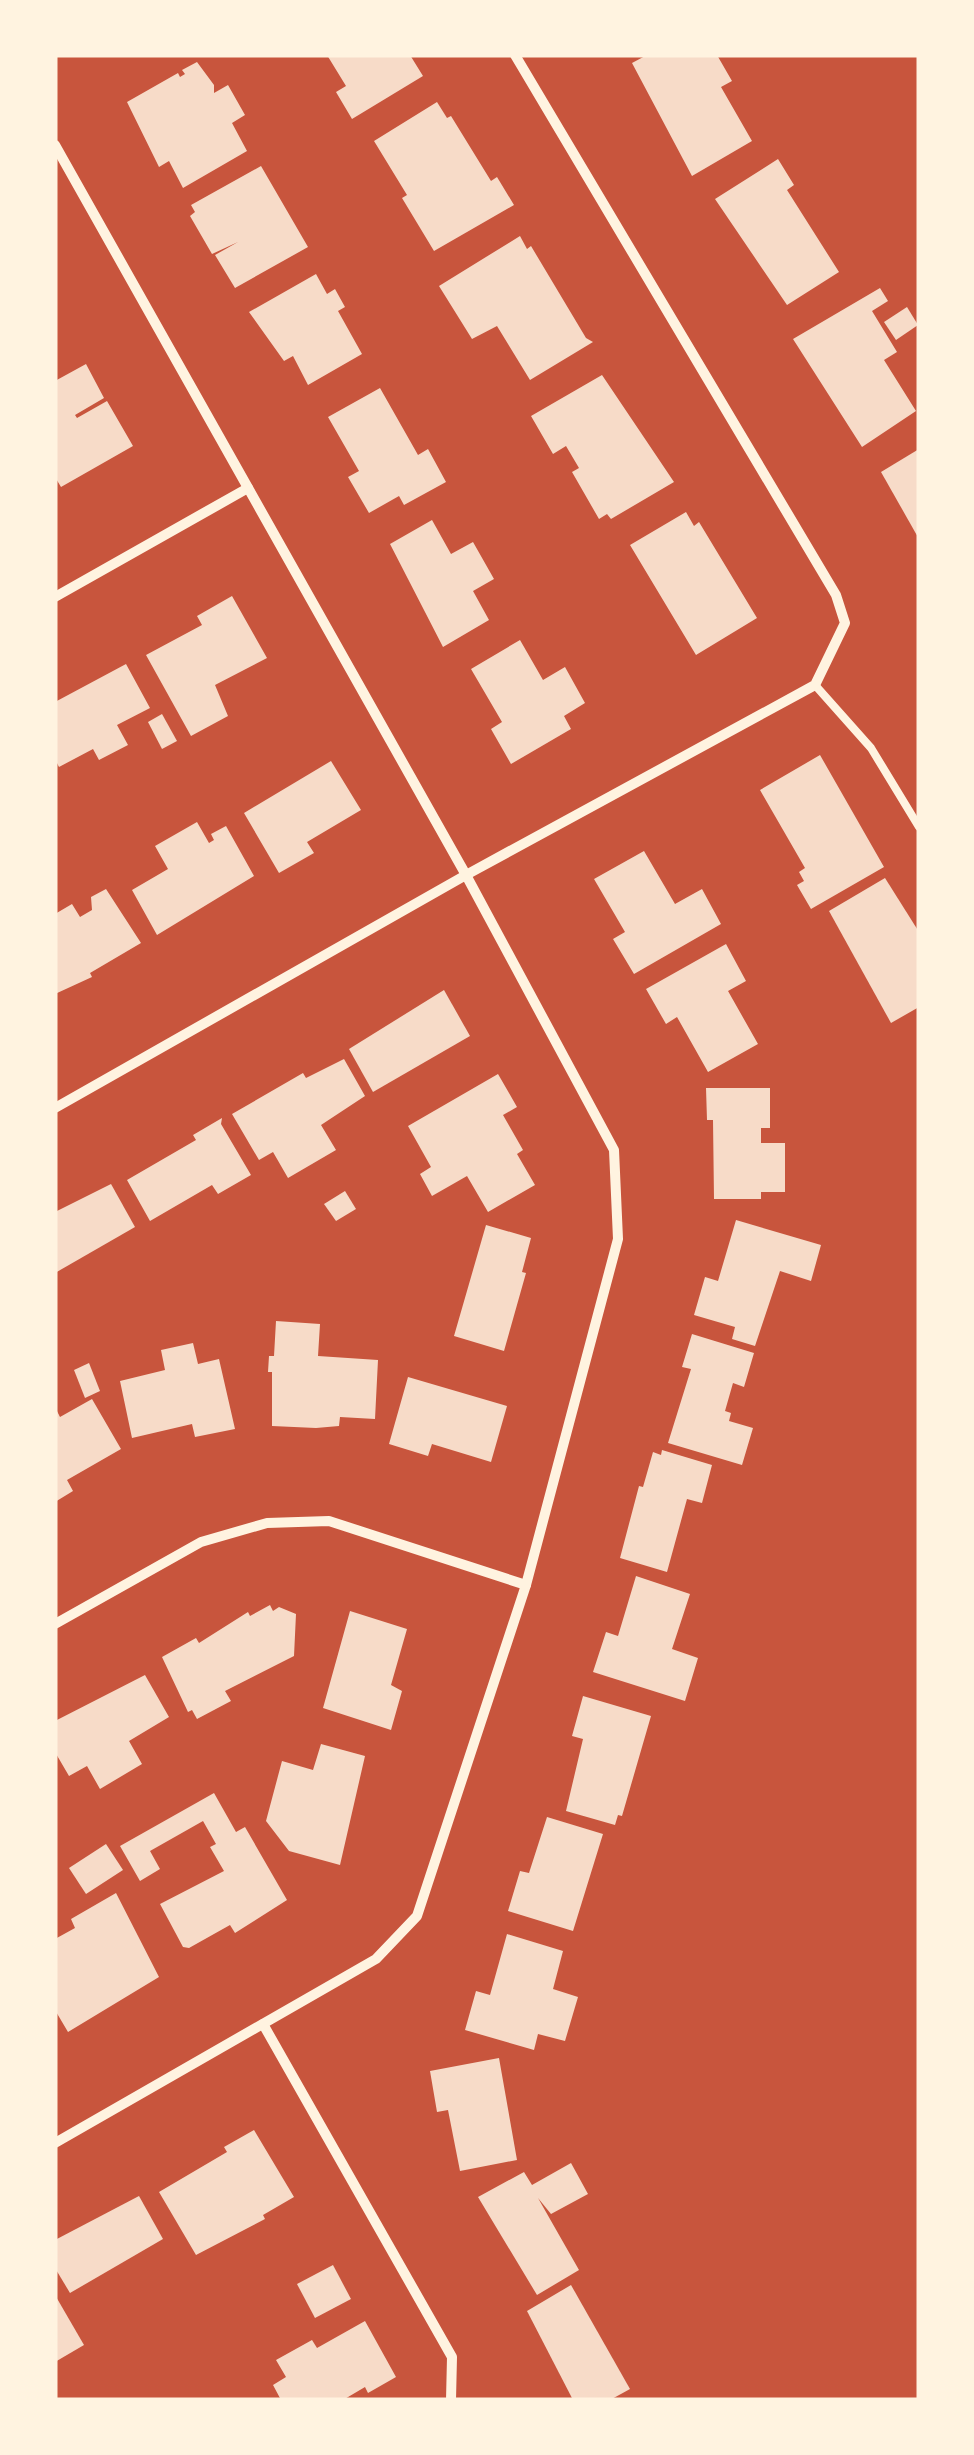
<svg xmlns="http://www.w3.org/2000/svg" width="974" height="2455" viewBox="0 0 974 2455" font-family="'Open Sans',sans-serif">
  <style>
    .building { fill: #f7dbc8 }
    .lines { fill: none; stroke-linecap: round; stroke-linejoin: round }
    .service { stroke: #fff3e0; stroke-width: 8 }
    .minor { stroke: #fff3e0; stroke-width: 10 }
  </style>
  <rect width="100%" height="100%" fill="#c8553d"/>
  <!-- building -->
  <g class="building">
    <polygon points="327,55 410,55 423,76 352,119 336,92 346,86"/>
    <polygon points="647,55 717,55 732,81 721,87 752,141 692,176 632,63"/>
    <polygon points="197,62 214,85 214,93 228,85 245,115 232,123 247,151 183,188 169,161 159,167 127,102 178,73 180,77 185,74 182,70"/>
    <polygon points="437,102 447,118 451,116 491,181 497,177 514,205 434,251 402,198 407,195 374,141"/>
    <polygon points="778,159 794,185 787,190 839,272 787,305 715,199"/>
    <polygon points="261,166 308,247 235,288 215,255 238,242 212,254 190,216 195,212 191,205"/>
    <polygon points="520,236 527,249 531,246 586,338 593,342 530,380 497,326 472,339 439,286"/>
    <polygon points="316,274 327,294 335,289 345,307 338,311 362,354 308,385 293,356 284,361 249,312"/>
    <polygon points="880,288 888,301 872,311 897,352 884,360 916,411 862,447 793,339"/>
    <polygon points="907,307 918,325 896,340 884,322"/>
    <polygon points="86,364 104,398 75,415 77,418 107,401 133,446 61,487 55,477 55,381"/>
    <polygon points="602,375 674,482 611,519 607,514 599,519 572,472 579,468 566,446 553,454 531,416"/>
    <polygon points="380,388 418,455 428,449 446,482 404,505 399,496 369,513 348,477 359,471 328,417"/>
    <polygon points="919,449 919,539 881,472"/>
    <polygon points="686,512 694,526 699,522 757,618 696,655 630,545"/>
    <polygon points="432,520 451,554 473,542 494,579 473,591 489,620 443,647 390,544"/>
    <polygon points="232,596 267,658 215,685 228,716 191,736 146,655 202,625 197,616"/>
    <polygon points="520,640 543,680 565,667 585,703 564,716 571,729 511,764 491,729 502,722 471,669"/>
    <polygon points="126,664 150,708 117,725 128,745 99,760 93,749 59,767 55,759 55,702"/>
    <polygon points="162,714 177,741 162,749 148,722"/>
    <polygon points="820,755 884,867 811,909 797,885 804,881 799,872 805,868 760,790"/>
    <polygon points="331,761 361,810 307,842 314,853 279,873 244,813"/>
    <polygon points="197,822 209,843 214,840 211,834 226,826 254,876 157,935 132,890 168,869 155,846"/>
    <polygon points="644,851 675,904 702,889 721,924 634,974 613,939 625,932 594,879"/>
    <polygon points="885,878 919,932 919,1007 891,1023 829,911"/>
    <polygon points="106,889 141,943 90,973 92,977 55,994 55,914 72,904 80,917 92,910 91,897"/>
    <polygon points="726,944 746,981 728,991 758,1044 708,1072 677,1017 666,1024 646,989"/>
    <polygon points="444,990 470,1036 373,1092 349,1049"/>
    <polygon points="344,1059 365,1096 321,1125 336,1150 288,1178 273,1152 259,1160 232,1114 303,1073 306,1078"/>
    <polygon points="498,1074 517,1107 503,1115 523,1150 517,1154 535,1185 488,1212 467,1176 432,1196 420,1174 431,1167 408,1126"/>
    <polygon points="706,1088 770,1088 770,1128 761,1128 761,1143 785,1143 785,1192 761,1192 761,1199 714,1199 713,1120 707,1120"/>
    <polygon points="222,1118 221,1124 251,1175 218,1194 212,1185 150,1221 127,1180 196,1140 193,1135"/>
    <polygon points="111,1184 135,1227 55,1273 55,1212"/>
    <polygon points="345,1191 356,1209 336,1221 324,1204"/>
    <polygon points="736,1220 821,1245 811,1281 780,1271 755,1346 732,1339 735,1327 694,1315 705,1277 718,1281"/>
    <polygon points="486,1225 531,1238 522,1272 526,1273 504,1351 454,1336"/>
    <polygon points="276,1321 320,1324 318,1356 378,1360 375,1419 340,1417 339,1426 316,1428 272,1426 272,1372 268,1372 269,1356 274,1356"/>
    <polygon points="692,1334 754,1353 744,1387 733,1383 725,1411 731,1413 729,1421 753,1428 742,1465 668,1443 691,1369 682,1367"/>
    <polygon points="193,1343 198,1364 219,1359 235,1429 195,1437 192,1424 132,1438 120,1381 165,1370 161,1350"/>
    <polygon points="89,1363 100,1391 85,1398 74,1370"/>
    <polygon points="408,1377 507,1406 491,1462 432,1444 428,1456 389,1444"/>
    <polygon points="92,1399 121,1449 67,1480 73,1491 55,1502 55,1407 60,1417"/>
    <polygon points="662,1450 712,1465 702,1503 687,1499 667,1572 620,1558 639,1486 643,1487 653,1452 661,1455"/>
    <polygon points="636,1576 690,1594 672,1649 698,1658 685,1701 593,1672 606,1632 618,1636"/>
    <polygon points="270,1605 273,1611 279,1607 296,1614 294,1656 225,1691 231,1701 197,1719 192,1710 188,1712 162,1657 196,1638 199,1643 248,1612 250,1616"/>
    <polygon points="350,1611 407,1629 391,1685 402,1691 391,1730 323,1708"/>
    <polygon points="145,1675 169,1717 129,1741 142,1764 100,1789 87,1766 69,1776 55,1752 55,1721"/>
    <polygon points="583,1696 651,1716 622,1816 618,1815 615,1825 566,1811 583,1739 572,1736"/>
    <polygon points="321,1744 365,1756 340,1865 289,1851 266,1821 282,1761 313,1770"/>
    <polygon points="214,1793 236,1832 245,1827 287,1900 235,1933 230,1925 189,1948 183,1947 160,1904 224,1871 210,1847 216,1844 203,1821 150,1851 160,1869 140,1881 120,1846"/>
    <polygon points="547,1817 603,1834 573,1931 508,1911 520,1871 529,1873"/>
    <polygon points="106,1844 123,1870 86,1894 69,1868"/>
    <polygon points="116,1893 159,1977 68,2032 55,2010 55,1939 75,1928 71,1919"/>
    <polygon points="507,1934 563,1951 553,1989 578,1997 565,2041 538,2034 534,2050 465,2030 476,1991 490,1995"/>
    <polygon points="499,2058 517,2160 460,2171 448,2110 437,2112 430,2071"/>
    <polygon points="254,2130 294,2197 263,2215 265,2219 196,2255 159,2192 227,2152 224,2147"/>
    <polygon points="571,2163 588,2194 551,2214 538,2198 579,2270 537,2295 478,2197 524,2172 532,2185"/>
    <polygon points="139,2196 163,2239 70,2293 55,2268 55,2240"/>
    <polygon points="333,2265 351,2299 315,2318 297,2284"/>
    <polygon points="571,2285 630,2389 610,2400 573,2400 527,2311"/>
    <polygon points="55,2295 84,2345 55,2362"/>
    <polygon points="365,2321 396,2377 368,2393 365,2387 343,2400 281,2400 273,2385 286,2377 276,2360 312,2340 317,2348"/>
  </g>
  <g class="lines">
    <!-- service -->
    <polyline class="service" points="815,685 871,748 919,827"/>
    <!-- minor -->
    <g class="minor">
      <polyline points="55,145 466,875 614,1150 618,1239 526,1585 417,1916 376,1959 55,2143"/>
      <polyline points="55,597 248,488"/>
      <polyline points="55,1108 466,875 815,685 845,623 836,595 515,55"/>
      <polyline points="55,1624 201,1542 267,1523 329,1521 526,1585"/>
      <polyline points="263,2024 452,2357 451,2400"/>
    </g>
  </g>
  <!-- border -->
  <rect width="974" height="2455" fill="none" stroke="#fff3e0" stroke-width="115"/>
</svg>
